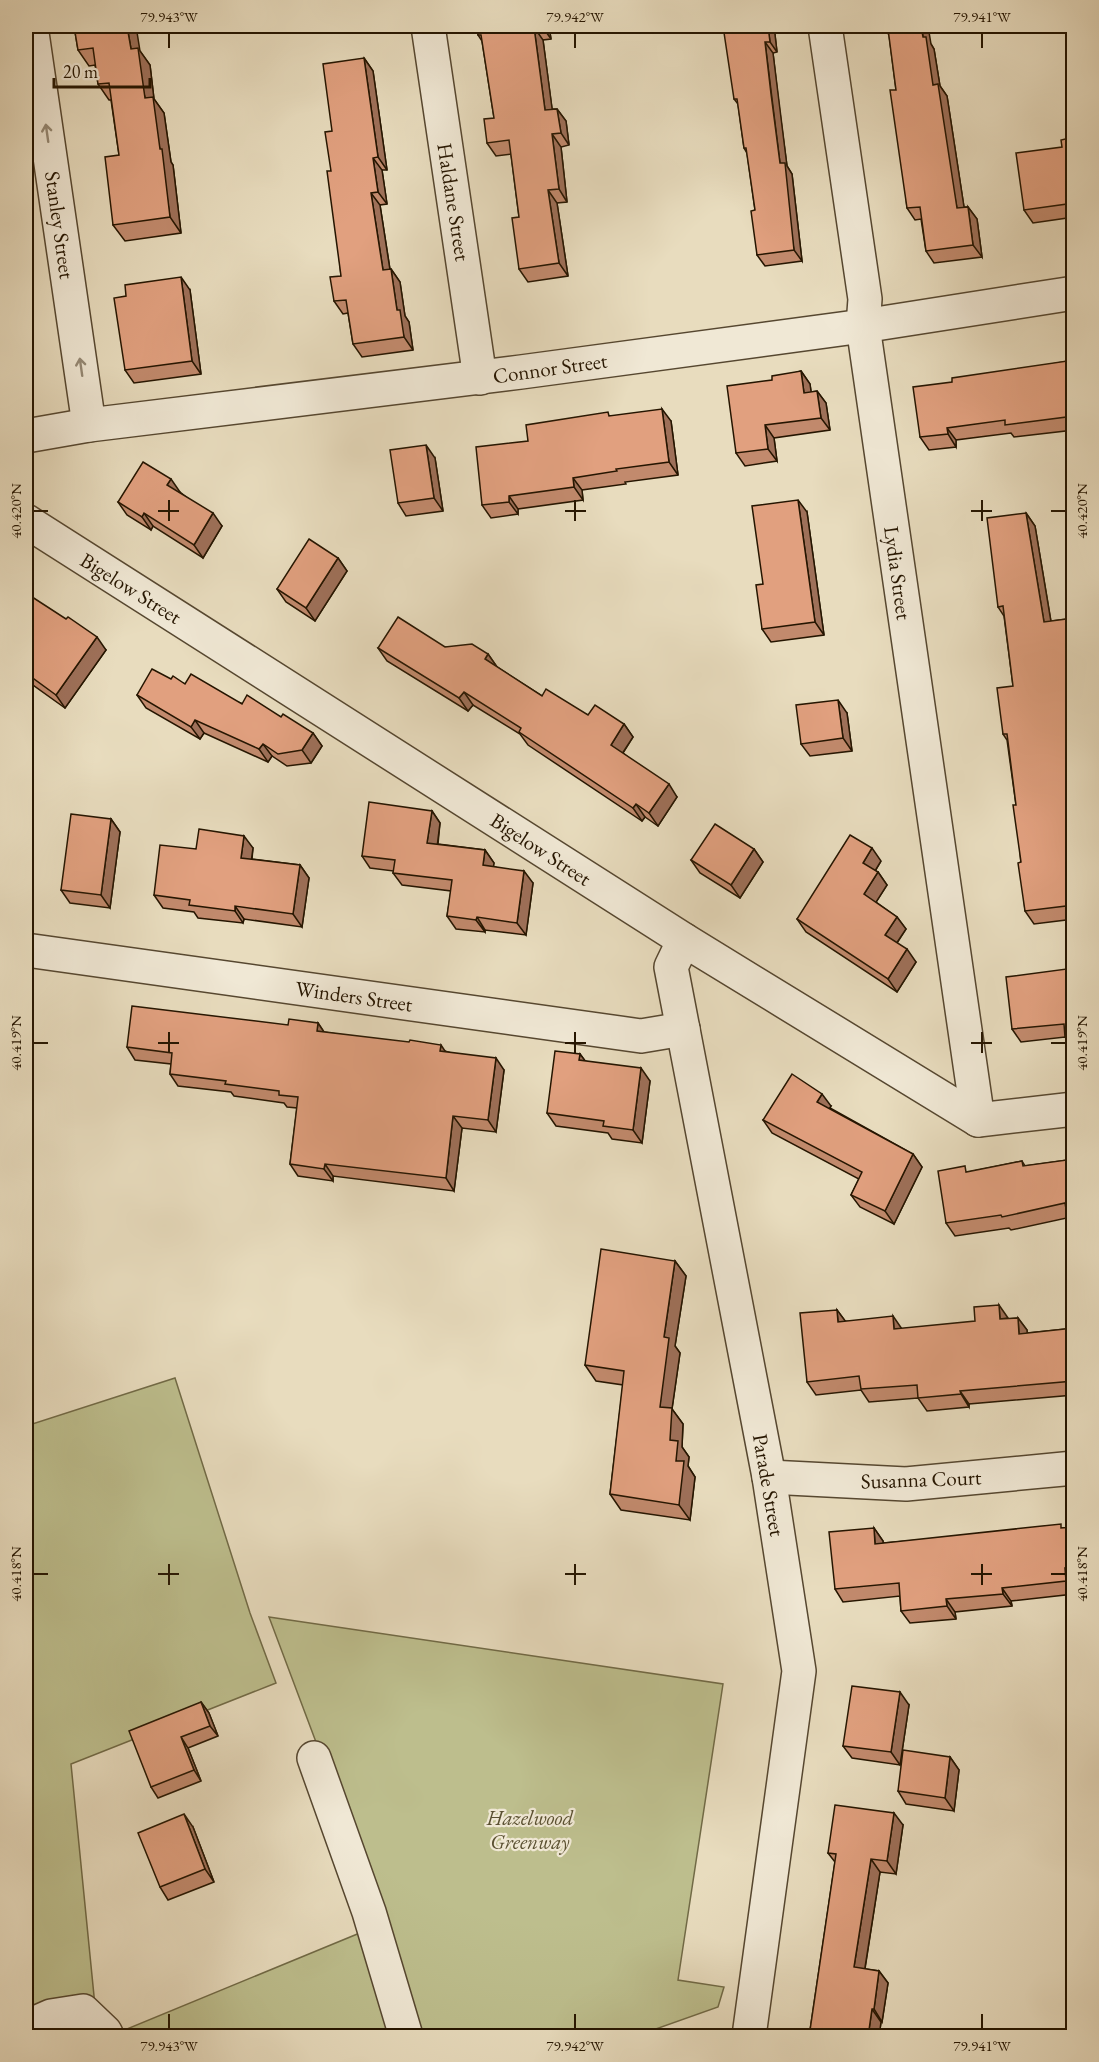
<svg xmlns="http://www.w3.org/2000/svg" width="1099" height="2062" viewBox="0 0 1099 2062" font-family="'EB Garamond',serif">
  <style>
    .green { fill: #bdbe8d; stroke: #716a46; stroke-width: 1.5 }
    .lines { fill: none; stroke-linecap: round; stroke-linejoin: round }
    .minor-casing { stroke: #564730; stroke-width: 36 }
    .minor { stroke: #f0e8d5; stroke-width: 33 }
    .wall { fill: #c28a6d; stroke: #251500; stroke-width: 1.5 }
    .shaded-wall { fill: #9e7059; stroke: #251500; stroke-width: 1.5 }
    .building { fill: #e1a07f; stroke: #251500; stroke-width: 1.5 }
    .oneway { stroke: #958975 }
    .ticks { fill: none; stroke: #251500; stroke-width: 2 }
    .labels { text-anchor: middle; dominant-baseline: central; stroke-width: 4.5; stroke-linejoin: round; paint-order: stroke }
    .street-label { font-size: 21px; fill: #251500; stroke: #f0e8d5 }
    .park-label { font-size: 21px; font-style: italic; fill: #5a5031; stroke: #f0e8d5 }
    .neatline { fill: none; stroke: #251500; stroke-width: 2 }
    .ticks-label { font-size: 15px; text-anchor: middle; fill: #251500 }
  </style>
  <rect width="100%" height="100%" fill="#e8dcbe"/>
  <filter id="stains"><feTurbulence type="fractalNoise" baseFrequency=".00333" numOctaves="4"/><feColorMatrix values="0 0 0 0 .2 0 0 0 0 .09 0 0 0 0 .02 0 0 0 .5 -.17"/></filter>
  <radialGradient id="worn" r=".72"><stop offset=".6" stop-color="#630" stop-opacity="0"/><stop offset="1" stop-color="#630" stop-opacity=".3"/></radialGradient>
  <!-- green -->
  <g class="green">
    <polygon points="175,1378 250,1613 276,1683 71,1764 98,2036 26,2036 26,1426"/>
    <polygon points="269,1617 723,1684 678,1980 724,1987 718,2007 636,2036 110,2036 384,1923"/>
  </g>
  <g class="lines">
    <!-- minor casing -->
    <g class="minor-casing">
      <g id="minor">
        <polyline points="31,26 89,425"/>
        <polyline points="428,26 480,378"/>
        <polyline points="825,26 865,299 863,326 978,1120"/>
        <polyline points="26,436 89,425 521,372 863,326 1074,293"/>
        <polyline points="26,521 684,940 978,1120 1074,1109"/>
        <polyline points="684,940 671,967 769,1477 799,1671 749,2036"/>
        <polyline points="26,950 641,1036 683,1029"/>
        <polyline points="769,1477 906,1484 1074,1468"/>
        <polyline points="314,1758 369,1912 406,2036"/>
        <polyline points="26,2027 51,2016 83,2011 105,2032 107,2036"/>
      </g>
    </g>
    <!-- minor -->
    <use href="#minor" class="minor"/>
  </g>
  <!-- wall -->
  <g class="wall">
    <polygon points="74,26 140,51 150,65 154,99 164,113 171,162 173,165 181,233 125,241 113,225 119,155 111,100 109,100 98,84 95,65 89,66 78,50"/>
    <polygon points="307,26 346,26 311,30"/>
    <polygon points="477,26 549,26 551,39 543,40 552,109 557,109 566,121 569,145 561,147 567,202 557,203 568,276 528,282 519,269 519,217 511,154 496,156 487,143 494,118 482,41 478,35"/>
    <polygon points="774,26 777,52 773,53 779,105 787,166 792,174 802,261 765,266 757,255 755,210 747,153 744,148 738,104 734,99"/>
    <polygon points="884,26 931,44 934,49 940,86 947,96 964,207 968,207 977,219 982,257 934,263 926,251 921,219 915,220 907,208 896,90 889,35 885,29"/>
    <polygon points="364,58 373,71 387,170 382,170 387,204 380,205 390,269 391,269 400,282 405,316 409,322 413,350 362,357 353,344 348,313 343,314 334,301 341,276 331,171"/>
    <polygon points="1074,137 1074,217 1033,223 1024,210 1062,147"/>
    <polygon points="190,290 201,374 134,383 125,370"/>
    <polygon points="1074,360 1074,430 1014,437 1011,433 956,440 956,447 929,450 920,437 952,382"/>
    <polygon points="801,371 810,384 811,392 817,391 826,403 830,430 774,438 777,461 745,466 736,453 772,380"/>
    <polygon points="610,416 671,421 678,475 625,482 626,484 582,490 583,500 518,509 518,514 491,518 482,505 528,441"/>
    <polygon points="435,458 443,511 406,516 398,503"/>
    <polygon points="180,492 222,526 203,558 153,526 151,530 127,515 118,502"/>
    <polygon points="807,512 824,635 771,642 762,629 763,584"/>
    <polygon points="1026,513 1035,526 1051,621 1074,618 1074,919 1034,924 1025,911 1016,805 1007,740 1003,734 1013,686 1004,616 998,607"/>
    <polygon points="338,558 347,571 315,621 286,602 277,589"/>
    <polygon points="26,593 106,650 65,708 26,680"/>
    <polygon points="445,647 488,654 497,667 542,696 588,715 624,724 633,737 623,753 677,797 658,826 645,817 642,821 528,745 520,734 473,705 468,711 387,661 378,648"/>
    <polygon points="171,679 281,717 313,733 322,746 311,763 287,766 272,756 268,762 204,733 200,739 146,708 137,695"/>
    <polygon points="847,713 852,751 810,756 801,744"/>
    <polygon points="432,811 440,823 438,844 485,850 494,863 493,866 533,883 526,935 485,930 485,932 456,929 447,916 451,891 402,885 393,873 394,871 370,868 362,856"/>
    <polygon points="111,819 120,832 110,908 70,903 61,890"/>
    <polygon points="253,848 252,859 300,865 309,878 302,927 244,919 243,923 198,918 194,912 163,908 154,895 196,849"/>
    <polygon points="754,849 763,862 740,898 700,873 691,860"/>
    <polygon points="881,861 875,871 878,872 887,885 876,902 897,917 906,929 897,943 916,962 897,992 806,932 797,919"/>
    <polygon points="1074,968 1074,1049 1065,1037 1021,1042 1012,1029"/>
    <polygon points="318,1023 324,1032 445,1051 504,1070 496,1132 462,1128 454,1191 333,1176 333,1181 298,1176 290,1164 297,1108 287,1107 284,1103 234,1096 231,1092 178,1086 170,1074 171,1064 135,1060 127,1047 288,1025"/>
    <polygon points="580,1054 585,1061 650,1081 642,1143 612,1139 608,1133 556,1126 547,1113"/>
    <polygon points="831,1106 830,1108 913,1154 922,1167 894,1224 860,1207 851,1195 859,1179 772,1133 763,1120"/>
    <polygon points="1074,1159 1074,1220 1071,1217 1011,1230 1009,1228 955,1236 946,1223 969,1172 1022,1161 1025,1166"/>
    <polygon points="675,1261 686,1276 675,1346 680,1353 672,1409 683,1424 682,1447 689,1457 688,1466 695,1477 690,1520 621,1510 610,1494 623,1385 596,1381 585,1365"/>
    <polygon points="837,1310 845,1321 901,1329 1018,1318 1027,1330 1027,1333 1074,1328 1074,1395 969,1404 969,1407 927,1411 918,1398 869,1402 861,1390 816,1395 807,1382"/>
    <polygon points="1074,1527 1074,1594 1011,1601 1012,1606 955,1612 956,1619 910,1623 901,1611 900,1596 843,1602 835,1589 874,1528 883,1541 883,1543"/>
    <polygon points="201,1702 209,1713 218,1736 188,1748 201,1781 158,1798 151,1787"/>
    <polygon points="909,1705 900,1765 852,1758 843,1746"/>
    <polygon points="950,1757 959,1770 954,1811 906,1804 898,1791"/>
    <polygon points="903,1825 896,1874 880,1872 865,1969 879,1971 888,1983 882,2022 881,2022 879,2037 809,2037 835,1862 828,1853"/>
    <polygon points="193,1827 214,1882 168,1900 160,1887"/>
  </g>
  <!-- shaded-wall -->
  <g class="shaded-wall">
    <polygon points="127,26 136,26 140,51 150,65 154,99 164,113 171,162 173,165 181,233 170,217 160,149 131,49"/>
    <polygon points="542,26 549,26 551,39"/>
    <polygon points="768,26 774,26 777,52 770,42"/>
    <polygon points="921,26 928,26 931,44 934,49 940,86 947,96 966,220 957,208"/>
    <polygon points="534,27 543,40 554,123 545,110"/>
    <polygon points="765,42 773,53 787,166 792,174 802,261 794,250 780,163"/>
    <polygon points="364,58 373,71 387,170 378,157"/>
    <polygon points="557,109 566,121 569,145 561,133"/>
    <polygon points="552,134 561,147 567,202 559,189"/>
    <polygon points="373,158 382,170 387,204 378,192"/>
    <polygon points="548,190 557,203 568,276 559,263"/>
    <polygon points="371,193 380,205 392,283 383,270"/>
    <polygon points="968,207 977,219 982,257 973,245"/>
    <polygon points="391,269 400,282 405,316 409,322 413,350 404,337 397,310"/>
    <polygon points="181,277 190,290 201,374 192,361"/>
    <polygon points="801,371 810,384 813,405 804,393"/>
    <polygon points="817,391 826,403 830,430 821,418"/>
    <polygon points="662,409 671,421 678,475 669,462"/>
    <polygon points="765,425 774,438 777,461 768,449"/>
    <polygon points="947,428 956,440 956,447 948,434"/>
    <polygon points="426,445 435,458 443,511 434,498"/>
    <polygon points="573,478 582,490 583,500 574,487"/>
    <polygon points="171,479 180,492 176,498 167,485"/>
    <polygon points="509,496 518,509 518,514 509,502"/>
    <polygon points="798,500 807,512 824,635 815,622"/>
    <polygon points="144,513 153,526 151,530 142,517"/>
    <polygon points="213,513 222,526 203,558 194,545"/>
    <polygon points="1026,513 1035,526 1053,634 1044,622"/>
    <polygon points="338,558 347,571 315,621 306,608"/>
    <polygon points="97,637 106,650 65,708 56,695"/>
    <polygon points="488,654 497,667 485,659"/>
    <polygon points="464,692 473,705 468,711 459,698"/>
    <polygon points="838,700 847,713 852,751 843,738"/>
    <polygon points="195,720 204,733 200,739 191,727"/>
    <polygon points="624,724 633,737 620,757 611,745"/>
    <polygon points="313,733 322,746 311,763 302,750"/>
    <polygon points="263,744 272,756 268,762 259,749"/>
    <polygon points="669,784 677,797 658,826 649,813"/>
    <polygon points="636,804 645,817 642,821 633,808"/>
    <polygon points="432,811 440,823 436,855 427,843"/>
    <polygon points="111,819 120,832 110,908 101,895"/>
    <polygon points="244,836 253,848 250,870 241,858"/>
    <polygon points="872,848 881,861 872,876 863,863"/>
    <polygon points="754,849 763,862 740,898 731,885"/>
    <polygon points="485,850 494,863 492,877 483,865"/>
    <polygon points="300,865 309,878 302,927 293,914"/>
    <polygon points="524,871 533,883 526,935 517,923"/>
    <polygon points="878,872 887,885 873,907 864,894"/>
    <polygon points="235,906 244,919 243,923 235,911"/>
    <polygon points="477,917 485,930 485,932 476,920"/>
    <polygon points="897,917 906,929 894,947 885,935"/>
    <polygon points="907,949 916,962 897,992 888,979"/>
    <polygon points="318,1023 326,1035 317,1031"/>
    <polygon points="441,1045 449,1057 440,1051"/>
    <polygon points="580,1054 589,1066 579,1060"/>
    <polygon points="496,1058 504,1070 496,1132 488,1120"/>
    <polygon points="641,1068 650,1081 642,1143 633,1130"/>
    <polygon points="822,1094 831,1106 826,1114 817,1102"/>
    <polygon points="453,1116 462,1128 454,1191 446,1178"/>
    <polygon points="913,1154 922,1167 894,1224 885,1211"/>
    <polygon points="325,1164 333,1176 333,1181 324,1169"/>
    <polygon points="675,1261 686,1276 675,1346 680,1353 672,1409 683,1424 682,1447 689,1457 688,1466 695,1477 690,1520 679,1505 676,1461 660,1407 664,1337"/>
    <polygon points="999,1305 1008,1318 1000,1319"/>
    <polygon points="837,1310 846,1322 838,1322"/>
    <polygon points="893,1316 902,1329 894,1329"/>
    <polygon points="1018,1318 1027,1330 1028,1346 1019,1334"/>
    <polygon points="960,1391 969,1404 969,1407 961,1394"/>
    <polygon points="874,1528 883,1541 884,1557 875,1544"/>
    <polygon points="1065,1568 1074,1580 1074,1592 1066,1581"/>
    <polygon points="1002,1588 1011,1601 1012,1606 1003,1594"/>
    <polygon points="946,1599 955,1612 956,1619 947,1606"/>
    <polygon points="900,1692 909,1705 900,1765 891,1752"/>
    <polygon points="201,1702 209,1713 218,1736 210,1726"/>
    <polygon points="181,1737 188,1748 201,1781 194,1770"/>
    <polygon points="950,1757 959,1770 954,1811 945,1798"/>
    <polygon points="894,1813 903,1825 896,1874 887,1861"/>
    <polygon points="184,1814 193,1827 214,1882 205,1869"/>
    <polygon points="871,1859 880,1872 863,1980 854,1967"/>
    <polygon points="879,1971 888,1983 882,2022 874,2009"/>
    <polygon points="872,2009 881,2022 879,2037 868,2037"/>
  </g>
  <!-- building -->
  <g class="building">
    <polygon points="74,26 127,26 131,49 138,48 145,98 153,97 160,149 162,149 170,217 113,225 105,157 119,155 109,83 98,84 93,48 78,50"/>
    <polygon points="477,26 542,26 534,27 545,110 557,109 561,133 552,134 559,189 548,190 559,263 519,269 512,218 519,217 509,140 487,143 484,119 494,118 481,35 478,35"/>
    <polygon points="723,26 768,26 770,42 765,42 771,94 780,163 785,163 794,250 757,255 751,211 755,210 746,148 744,148 737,99 734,99"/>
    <polygon points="884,26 921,26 923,37 926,37 933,85 938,84 957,208 968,207 973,245 926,251 920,207 907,208 890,90 896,90 888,29 885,29"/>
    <rect x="1070" y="26" width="4" height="7"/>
    <polygon points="364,58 378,157 373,158 378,192 371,193 383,270 391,269 397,310 400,310 404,337 353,344 346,300 334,301 330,277 341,276 327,171 331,171 325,132 332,131 323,64"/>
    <polygon points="1074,137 1074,203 1024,210 1016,153 1062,147 1061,140"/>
    <polygon points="181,277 192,361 125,370 114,298 126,296 125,285"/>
    <polygon points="1074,360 1074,416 1005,425 1005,420 947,428 948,434 920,437 913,387 952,382 952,378"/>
    <polygon points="801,371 804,393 817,391 821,418 765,425 768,449 736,453 727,386 772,380 772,376"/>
    <polygon points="662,409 669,462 616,469 617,471 573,478 574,487 509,496 509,502 482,505 476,447 528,441 526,425 608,412 609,416"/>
    <polygon points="426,445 434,498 398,503 390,450"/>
    <polygon points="143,462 171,479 167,485 213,513 194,545 144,513 142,517 118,502"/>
    <polygon points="798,500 815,622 762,629 756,585 763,584 752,506"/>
    <polygon points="1026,513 1044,622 1074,618 1074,697 1073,697 1074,703 1074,905 1025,911 1018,863 1021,862 1013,805 1016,805 1007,734 1003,734 997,688 1013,686 1003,606 998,607 987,518"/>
    <polygon points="309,539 338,558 306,608 277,589"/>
    <polygon points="26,593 66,619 68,617 97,637 56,695 26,673"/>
    <polygon points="398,617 445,647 472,644 488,654 485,659 542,696 546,689 588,715 595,705 624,724 611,745 669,784 649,813 636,804 633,808 519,732 521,728 464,692 459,698 378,648"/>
    <polygon points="152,669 171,679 173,676 185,684 191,674 242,704 247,695 281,717 283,714 313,733 302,750 278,754 263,744 259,749 195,720 191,727 137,695"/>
    <polygon points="838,700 843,738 801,744 796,705"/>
    <polygon points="369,802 432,811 427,843 485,850 483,865 524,871 517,923 477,917 476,920 447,916 452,880 393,873 395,860 362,856"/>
    <polygon points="71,814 111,819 101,895 61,890"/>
    <polygon points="715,824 754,849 731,885 691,860"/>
    <polygon points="199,829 244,836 241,858 300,865 293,914 235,906 235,911 189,905 190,900 154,895 160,845 196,849"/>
    <polygon points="850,835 872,848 863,863 878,872 864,894 897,917 885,935 907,949 888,979 797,919"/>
    <polygon points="1074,968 1074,1036 1065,1037 1064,1024 1012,1029 1006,977"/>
    <polygon points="132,1006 288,1025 289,1019 318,1023 317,1031 409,1042 410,1040 441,1045 440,1051 496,1058 488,1120 453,1116 446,1178 325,1164 324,1169 290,1164 298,1097 279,1095 279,1091 225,1084 226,1081 170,1074 172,1053 127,1047"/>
    <polygon points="555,1051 580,1054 579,1060 641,1068 633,1130 603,1126 604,1121 547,1113"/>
    <polygon points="792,1074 822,1094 817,1102 913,1154 885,1211 851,1195 862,1172 763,1120"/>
    <polygon points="1074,1159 1074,1208 1066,1209 1065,1203 1002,1217 1001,1215 946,1223 938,1171 965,1166 966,1172 1022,1161 1023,1166"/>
    <polygon points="601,1249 675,1261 664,1337 669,1338 660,1407 672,1408 670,1440 678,1441 676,1461 684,1461 679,1505 610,1494 624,1371 585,1365"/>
    <polygon points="999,1305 1000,1319 1018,1318 1019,1334 1074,1328 1074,1381 960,1391 961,1394 918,1398 917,1385 861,1389 859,1376 807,1382 800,1313 837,1310 838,1322 893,1316 894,1329 975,1321 974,1307"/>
    <polygon points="1061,1524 1061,1528 1074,1527 1074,1567 1065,1568 1066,1581 1002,1588 1003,1594 946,1599 947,1606 901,1611 899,1583 835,1589 829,1532 874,1528 875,1544"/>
    <polygon points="852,1686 900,1692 891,1752 843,1746"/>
    <polygon points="201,1702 210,1726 181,1737 194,1770 151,1787 129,1731"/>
    <polygon points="903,1750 950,1757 945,1798 898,1791"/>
    <polygon points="835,1805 894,1813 887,1861 871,1859 854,1967 879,1971 874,2009 872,2009 868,2037 809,2037 836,1854 828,1853"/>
    <polygon points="184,1814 205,1869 160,1887 138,1833"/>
  </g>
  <!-- one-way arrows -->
  <defs><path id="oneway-shaft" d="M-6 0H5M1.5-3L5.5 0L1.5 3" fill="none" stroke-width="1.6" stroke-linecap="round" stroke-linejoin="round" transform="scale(1.5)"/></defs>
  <g class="oneway">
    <use href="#oneway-shaft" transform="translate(47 133) rotate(-98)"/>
    <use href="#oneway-shaft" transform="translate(81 367) rotate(-98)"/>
  </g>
  <!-- ticks -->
  <path class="ticks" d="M169,33V48M575,33V48M982,33V48M169,500V521M575,500V521M982,500V521M33,511H48M158,511H179M565,511H586M971,511H992M1051,511H1066M169,1032V1053M575,1032V1053M982,1032V1053M33,1043H48M158,1043H179M565,1043H586M971,1043H992M1051,1043H1066M169,1564V1585M575,1564V1585M982,1564V1585M33,1574H48M158,1574H179M565,1574H586M971,1574H992M1051,1574H1066M169,2014V2029M575,2014V2029M982,2014V2029"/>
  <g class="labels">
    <!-- street labels -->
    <g class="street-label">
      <text transform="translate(454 202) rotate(81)">Haldane Street</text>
      <text transform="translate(60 225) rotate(82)">Stanley Street</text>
      <text transform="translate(550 368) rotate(-8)">Connor Street</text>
      <text transform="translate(898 573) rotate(82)">Lydia Street</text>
      <text transform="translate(131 588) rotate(32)">Bigelow Street</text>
      <text transform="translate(541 849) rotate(33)">Bigelow Street</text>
      <text transform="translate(354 996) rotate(8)">Winders Street</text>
      <text transform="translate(921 1479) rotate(-2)">Susanna Court</text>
      <text transform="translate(769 1485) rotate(80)">Parade Street</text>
    </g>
    <!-- park labels -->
    <g class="park-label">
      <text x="530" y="1817">Hazelwood<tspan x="530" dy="24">Greenway</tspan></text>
    </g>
  </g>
  <!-- margin -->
  <rect width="1099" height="2062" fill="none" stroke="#e8dcbe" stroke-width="66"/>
  <!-- scale -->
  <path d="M54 78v9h96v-9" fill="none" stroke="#251500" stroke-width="3"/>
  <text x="63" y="78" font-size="18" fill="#251500" stroke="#f0e8d5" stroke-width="4.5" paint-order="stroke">20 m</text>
  <rect x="33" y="33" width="1033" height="1996" class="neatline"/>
  <g class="ticks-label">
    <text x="169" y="22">79.943°W</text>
    <text x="575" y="22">79.942°W</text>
    <text x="982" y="22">79.941°W</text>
    <text transform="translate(16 511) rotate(-90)" y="5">40.420°N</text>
    <text transform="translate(1082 511) rotate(-90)" y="5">40.420°N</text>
    <text transform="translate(16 1043) rotate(-90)" y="5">40.419°N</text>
    <text transform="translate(1082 1043) rotate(-90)" y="5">40.419°N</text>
    <text transform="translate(16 1574) rotate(-90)" y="5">40.418°N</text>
    <text transform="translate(1082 1574) rotate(-90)" y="5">40.418°N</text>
    <text x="169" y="2051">79.943°W</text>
    <text x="575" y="2051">79.942°W</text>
    <text x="982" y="2051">79.941°W</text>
  </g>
  <rect width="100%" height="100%" filter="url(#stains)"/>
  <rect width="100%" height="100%" fill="url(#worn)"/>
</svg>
